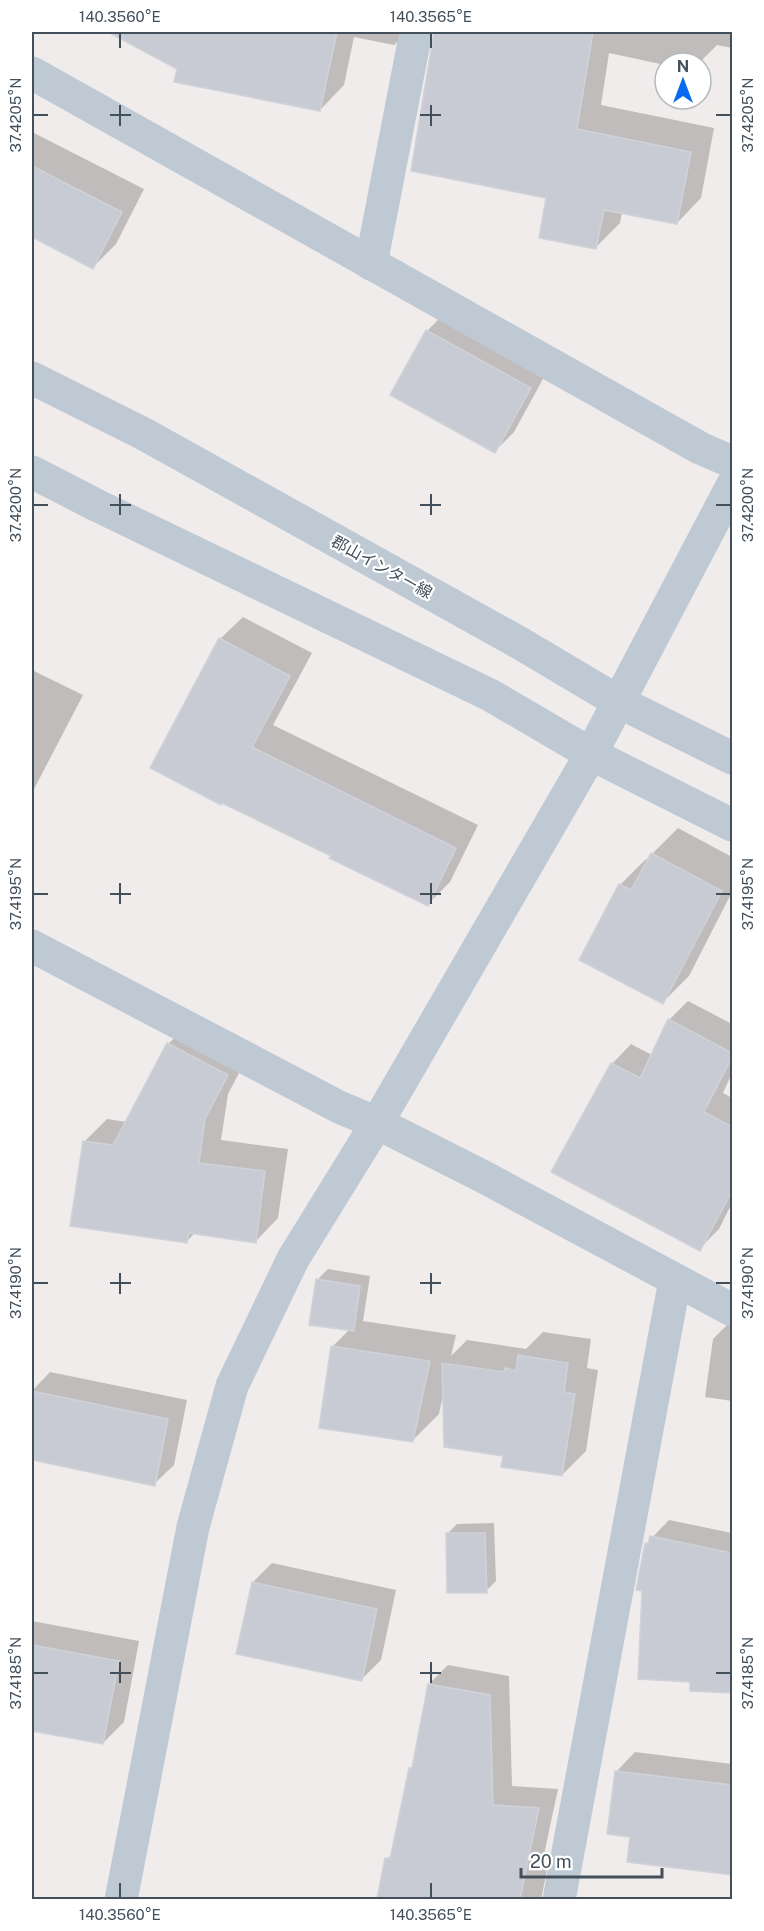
<svg xmlns="http://www.w3.org/2000/svg" width="764" height="1931" viewBox="0 0 764 1931" font-family="'Public Sans','Noto Sans JP',sans-serif">
  <style>
    .shadow { fill: #0003 }
    .building { fill: #c8cbd3; stroke: #d0d2d9; stroke-width: 1.5 }
    .lines { fill: none; stroke-linecap: round; stroke-linejoin: round }
    .minor { stroke: #bec9d4; stroke-width: 33 }
    .tertiary { stroke: #bec9d4; stroke-width: 33 }
    .ticks { fill: none; stroke: #43505c; stroke-width: 2 }
    .labels { text-anchor: middle; dominant-baseline: central; stroke-width: 4.5; stroke-linejoin: round; paint-order: stroke }
    .street-label { font-size: 16px; fill: #43505c; stroke: #fff }
    .neatline { fill: none; stroke: #43505c; stroke-width: 2 }
    .ticks-label { font-size: 15px; text-anchor: middle; fill: #43505c }
  </style>
  <rect width="100%" height="100%" fill="#f0ecec"/>
  <!-- shadow -->
  <g class="shadow">
    <polygon points="111,32 407,32 394,45 354,37 344,85 320,110 178,69"/>
    <polygon points="436,32 732,32 732,48 717,45 699,63 665,63 665,65 609,53 601,105 714,128 701,198 677,223 622,212 620,223 596,247 548,197 436,35"/>
    <polygon points="32,132 144,189 116,244 93,267 32,235"/>
    <polygon points="446,312 549,368 514,432 495,451 427,331"/>
    <polygon points="243,617 312,653 273,725 478,825 450,882 427,905 333,855 222,801 220,639"/>
    <polygon points="32,670 83,695 32,793"/>
    <polygon points="678,828 732,857 732,892 689,976 663,1002 620,885 646,859 649,860 652,854"/>
    <polygon points="688,1001 732,1024 732,1073 723,1093 732,1098 732,1203 719,1229 699,1249 612,1064 631,1044 652,1055 669,1020"/>
    <polygon points="191,1022 250,1052 228,1094 221,1140 288,1149 278,1218 256,1241 195,1233 187,1241 84,1142 107,1119 127,1122 168,1044"/>
    <polygon points="328,1269 370,1276 363,1321 456,1335 451,1356 467,1340 526,1349 543,1332 591,1339 587,1368 598,1370 586,1451 562,1475 505,1454 443,1395 439,1414 412,1441 333,1346 350,1329 318,1279"/>
    <polygon points="732,1320 732,1401 705,1397 713,1339"/>
    <polygon points="50,1372 187,1400 174,1465 154,1484 32,1459 32,1391"/>
    <polygon points="669,1520 732,1533 732,1691 691,1689 692,1681 646,1544"/>
    <polygon points="494,1523 496,1581 486,1591 447,1534 457,1524"/>
    <polygon points="272,1563 396,1590 381,1660 361,1680 253,1582"/>
    <polygon points="32,1621 139,1641 124,1722 103,1743 32,1730"/>
    <polygon points="448,1665 509,1676 512,1786 558,1789 542,1864 548,1865 541,1900 379,1900 387,1859 393,1853 410,1769 415,1764 429,1684"/>
    <polygon points="635,1752 732,1764 732,1874 629,1861 632,1836 616,1772"/>
  </g>
  <!-- building -->
  <g class="building">
    <polygon points="108,32 337,32 320,111 174,82 177,69"/>
    <polygon points="434,32 593,32 577,129 691,152 677,224 604,210 596,249 539,238 546,198 411,171"/>
    <polygon points="32,166 122,212 93,269 32,237"/>
    <polygon points="426,330 531,388 495,453 390,395"/>
    <polygon points="219,638 290,676 252,747 456,848 428,906 329,858 331,856 222,803 221,805 150,768"/>
    <polygon points="651,853 722,891 663,1004 579,960 619,884 631,890"/>
    <polygon points="668,1019 732,1053 732,1057 704,1112 732,1127 732,1191 700,1251 551,1172 611,1063 640,1078"/>
    <polygon points="167,1043 228,1075 205,1119 199,1163 265,1171 256,1243 189,1233 187,1243 70,1226 83,1141 113,1145"/>
    <polygon points="316,1279 360,1286 354,1331 309,1325"/>
    <polygon points="331,1346 430,1361 413,1442 319,1428"/>
    <polygon points="518,1355 568,1363 564,1392 575,1394 562,1476 501,1467 503,1456 444,1447 442,1363 504,1372 505,1368 516,1371"/>
    <polygon points="32,1391 168,1419 155,1486 32,1460"/>
    <polygon points="446,1533 485,1533 487,1593 447,1593"/>
    <polygon points="650,1536 732,1553 732,1693 690,1691 690,1682 638,1679 642,1591 636,1590 645,1543 648,1544"/>
    <polygon points="252,1582 377,1609 362,1681 236,1654"/>
    <polygon points="32,1645 119,1661 103,1744 32,1731"/>
    <polygon points="428,1684 490,1695 493,1805 539,1808 520,1899 377,1899 385,1858 390,1859 409,1768 412,1768"/>
    <polygon points="615,1771 732,1785 732,1875 627,1862 630,1837 607,1834"/>
  </g>
  <g class="lines">
    <!-- minor -->
    <g class="minor">
      <polyline points="32,73 700,448 732,462"/>
      <polyline points="371,264 416,32"/>
      <polyline points="32,946 339,1107 377,1123 482,1176 732,1310"/>
      <polyline points="121,1900 193,1527 232,1386 293,1259 377,1123 591,754 732,486"/>
      <polyline points="559,1900 675,1280"/>
    </g>
    <!-- tertiary -->
    <g class="tertiary">
      <polyline points="32,378 144,434 518,642 619,702 732,758"/>
      <polyline points="32,472 96,505 490,695 591,754 732,825"/>
    </g>
  </g>
  <!-- ticks -->
  <path class="ticks" d="M120,33V48M431,33V48M120,105V126M431,105V126M33,115H48M110,115H131M420,115H441M716,115H731M120,494V515M431,494V515M33,505H48M110,505H131M420,505H441M716,505H731M120,883V904M431,883V904M33,894H48M110,894H131M420,894H441M716,894H731M120,1273V1294M431,1273V1294M33,1283H48M110,1283H131M420,1283H441M716,1283H731M120,1662V1683M431,1662V1683M33,1673H48M110,1673H131M420,1673H441M716,1673H731M120,1883V1898M431,1883V1898"/>
  <g class="labels">
    <!-- street labels -->
    <g class="street-label">
      <text transform="translate(382 567) rotate(29)">郡山インター線</text>
    </g>
  </g>
  <!-- border -->
  <rect width="764" height="1931" fill="none" stroke="#ffffff" stroke-width="66"/>
  <!-- north arrow -->
  <g transform="translate(683 81)"><circle r="28" fill="#ffffff" stroke="#b4b9be" stroke-width="1.5"/>
  <path d="M0-4.5L10 22L0 15L-10 22Z" fill="#076aef"/>
  <text y="-9" font-size="16" font-weight="bold" text-anchor="middle" fill="#43505c">N</text>
  </g>
  <!-- scale -->
  <path d="M521 1868v9h141v-9" fill="none" stroke="#43505c" stroke-width="3"/>
  <text x="530" y="1868" font-size="18" fill="#43505c" stroke="#ffffff" stroke-width="4.5" paint-order="stroke">20 m</text>
  <rect x="33" y="33" width="698" height="1865" class="neatline"/>
  <g class="ticks-label">
    <text x="120" y="22">140.3560°E</text>
    <text x="431" y="22">140.3565°E</text>
    <text transform="translate(16 115) rotate(-90)" y="5">37.4205°N</text>
    <text transform="translate(748 115) rotate(-90)" y="5">37.4205°N</text>
    <text transform="translate(16 505) rotate(-90)" y="5">37.4200°N</text>
    <text transform="translate(748 505) rotate(-90)" y="5">37.4200°N</text>
    <text transform="translate(16 894) rotate(-90)" y="5">37.4195°N</text>
    <text transform="translate(748 894) rotate(-90)" y="5">37.4195°N</text>
    <text transform="translate(16 1283) rotate(-90)" y="5">37.4190°N</text>
    <text transform="translate(748 1283) rotate(-90)" y="5">37.4190°N</text>
    <text transform="translate(16 1673) rotate(-90)" y="5">37.4185°N</text>
    <text transform="translate(748 1673) rotate(-90)" y="5">37.4185°N</text>
    <text x="120" y="1920">140.3560°E</text>
    <text x="431" y="1920">140.3565°E</text>
  </g>
</svg>
